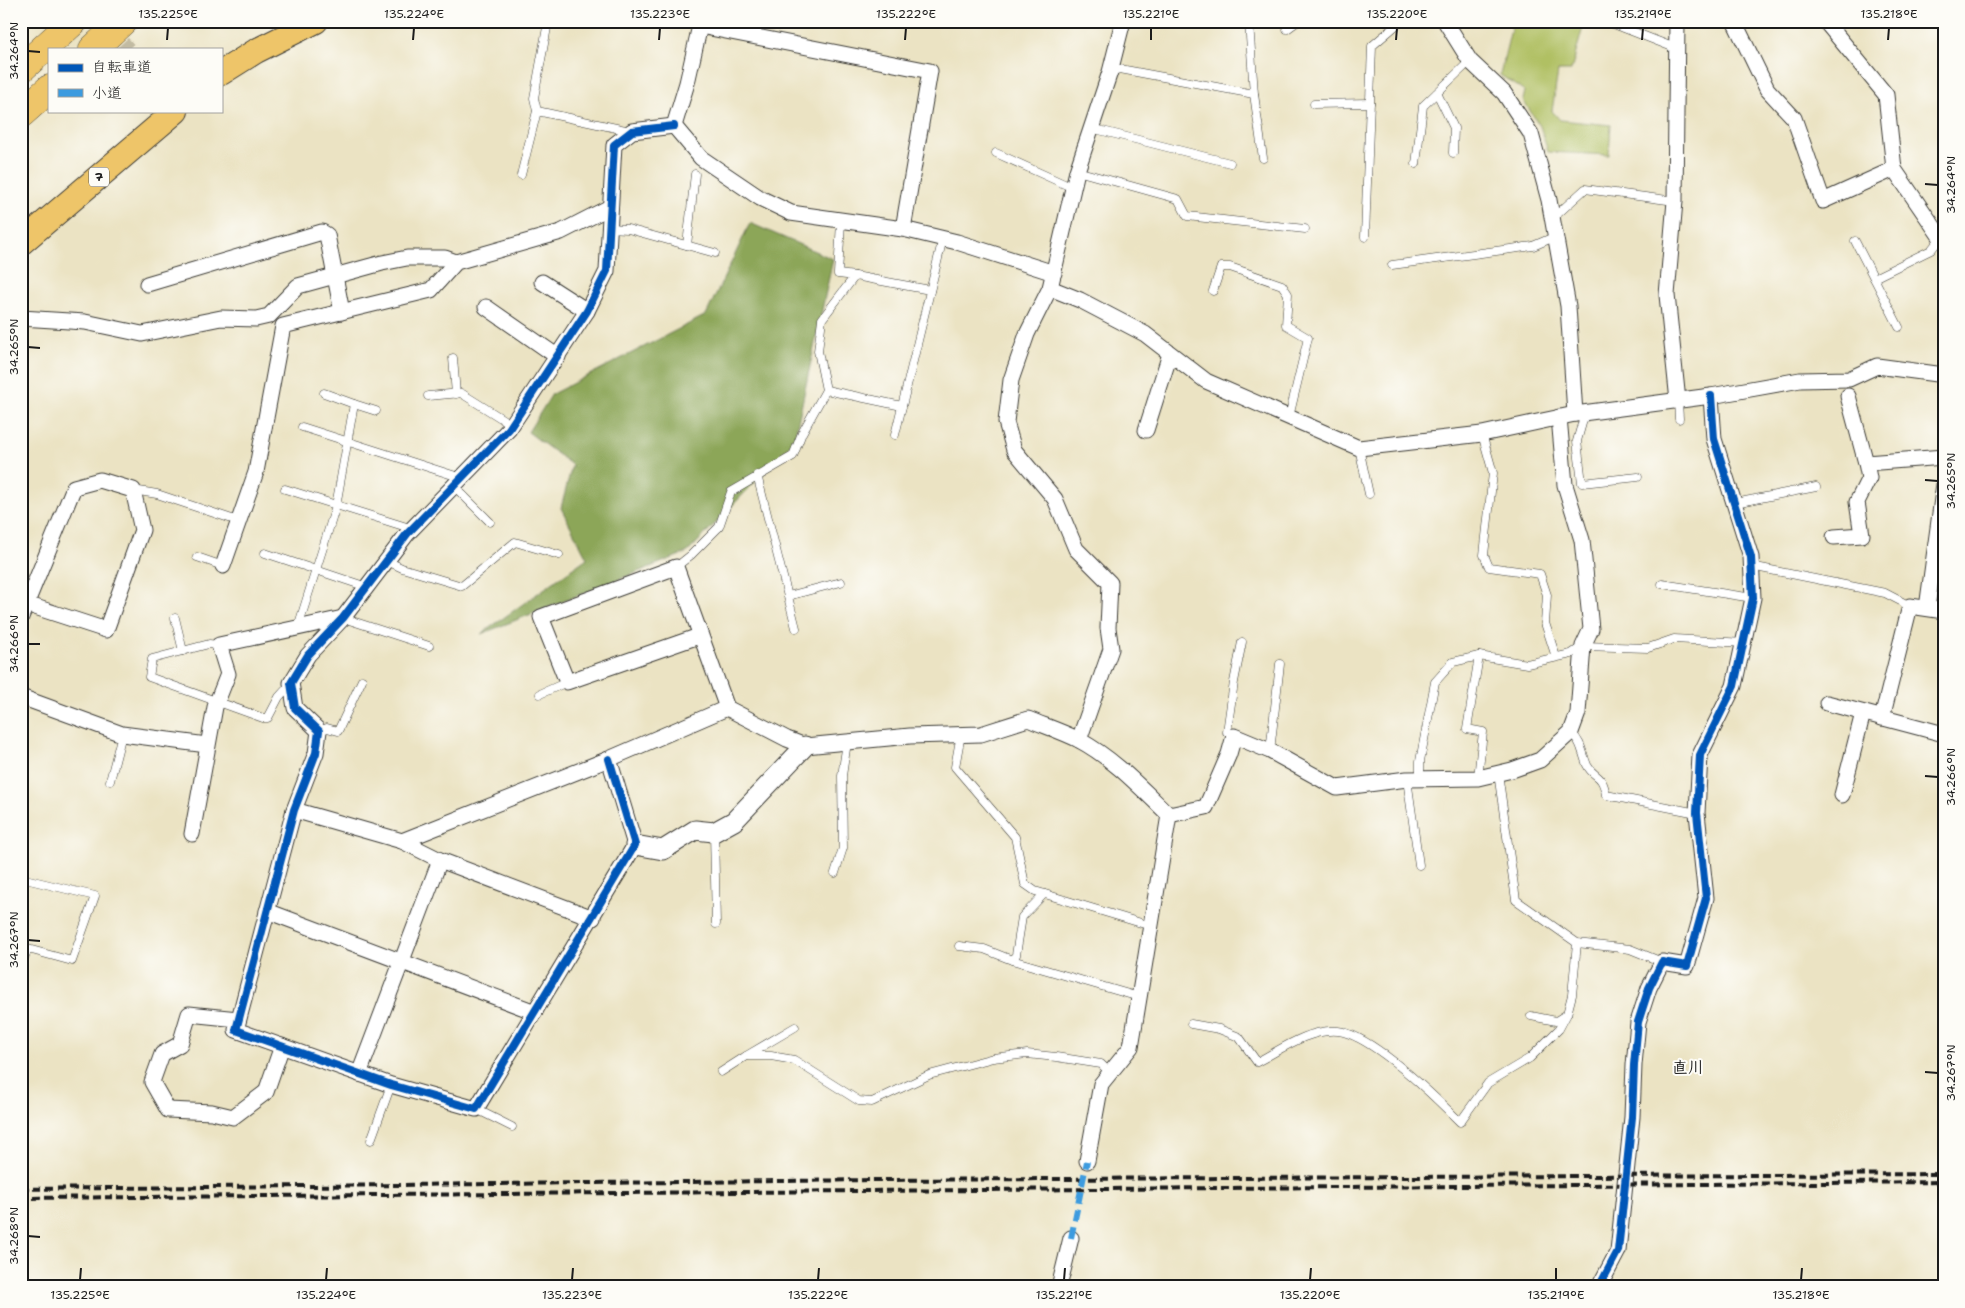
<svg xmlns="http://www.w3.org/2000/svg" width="1965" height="1308" viewBox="0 0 1965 1308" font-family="'Shantell Sans','Klee One',sans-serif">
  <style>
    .green { fill: #b0c063; stroke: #666e40 }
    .forest { fill: #8ca659; stroke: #54613a }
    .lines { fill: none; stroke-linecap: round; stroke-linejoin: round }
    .minor-tunnel { stroke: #c2bba2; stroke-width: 15; stroke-dasharray: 15 8; stroke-linecap: butt }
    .service-casing { stroke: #3b3a35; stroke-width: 9 }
    .minor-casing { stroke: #3b3a35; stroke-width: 17 }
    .tertiary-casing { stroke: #3b3a35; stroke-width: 21 }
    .primary-casing { stroke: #3b3a35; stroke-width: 26 }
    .motorway-casing { stroke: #3b3a35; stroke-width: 29 }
    .service { stroke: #fff; stroke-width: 8 }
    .minor { stroke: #fff; stroke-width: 15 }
    .tertiary { stroke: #fff; stroke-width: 19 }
    .primary { stroke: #eec569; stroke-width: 24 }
    .motorway { stroke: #eec569; stroke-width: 28 }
    .rail { stroke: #1c1c1c; stroke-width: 4; stroke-dasharray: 8 4; stroke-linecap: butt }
    .quiet { stroke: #3c9bdf; stroke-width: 6; stroke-dasharray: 12 6; stroke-linecap: butt }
    .cycleway-casing { stroke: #fdfcf7; stroke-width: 11 }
    .cycleway { stroke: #0057b8; stroke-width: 8 }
    .ticks { fill: none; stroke: #1c1c1c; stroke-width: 2 }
    .labels { text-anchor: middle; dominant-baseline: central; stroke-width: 4; stroke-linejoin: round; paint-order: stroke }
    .shield { fill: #fdfcf7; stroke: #605f5e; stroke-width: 1 }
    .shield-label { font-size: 12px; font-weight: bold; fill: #1c1c1c }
    .quarter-label { font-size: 16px; font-weight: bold; fill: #1c1c1c; stroke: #fdfcf7 }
    .neatline { fill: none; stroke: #1c1c1c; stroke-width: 2 }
    .ticks-label { font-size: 12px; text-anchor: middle; fill: #1c1c1c }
  </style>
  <rect width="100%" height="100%" fill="#fdfcf7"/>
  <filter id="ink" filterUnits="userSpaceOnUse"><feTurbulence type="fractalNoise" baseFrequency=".02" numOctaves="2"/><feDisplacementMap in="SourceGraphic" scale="10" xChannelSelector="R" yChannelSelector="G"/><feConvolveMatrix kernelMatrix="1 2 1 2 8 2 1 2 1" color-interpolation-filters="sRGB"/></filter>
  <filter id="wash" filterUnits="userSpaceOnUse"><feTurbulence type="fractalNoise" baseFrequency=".0096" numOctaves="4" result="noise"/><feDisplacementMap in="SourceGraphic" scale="20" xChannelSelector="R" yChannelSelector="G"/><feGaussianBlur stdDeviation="1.12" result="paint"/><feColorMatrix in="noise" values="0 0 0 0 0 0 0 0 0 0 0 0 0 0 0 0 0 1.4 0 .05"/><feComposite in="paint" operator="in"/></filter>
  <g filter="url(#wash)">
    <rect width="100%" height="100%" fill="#ebe3c3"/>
    <!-- green -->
    <polygon class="green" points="1513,21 1533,21 1551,25 1552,21 1577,21 1576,24 1583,27 1571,71 1558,71 1552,111 1560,120 1611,125 1609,155 1548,152 1540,126 1523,100 1525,91 1500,75"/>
    <!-- forest -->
    <polygon class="forest" points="750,223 833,259 794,441 688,552 481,634 587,558 561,508 572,465 528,432 552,394 706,315"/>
  </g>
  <g filter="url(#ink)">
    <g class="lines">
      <!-- minor-tunnel -->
      <polyline class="minor-tunnel" points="107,26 128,49"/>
      <!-- service casing -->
      <g class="service-casing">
        <g id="service">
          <polyline points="1606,21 1675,48"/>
          <polyline points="1249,22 1254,94"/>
          <polyline points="1287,29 1298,21"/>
          <polyline points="1110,72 1120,69 1254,94 1263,158"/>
          <polyline points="1437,93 1454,128 1453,153"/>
          <polyline points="1314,104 1370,103"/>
          <polyline points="537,111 534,98 548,22"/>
          <polyline points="1091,128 1230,163"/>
          <polyline points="996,153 1073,188"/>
          <polyline points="1416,164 1423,106 1470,61"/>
          <polyline points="1077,171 1178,199 1187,216 1305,229"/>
          <polyline points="521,175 537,111 630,131"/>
          <polyline points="1552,219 1585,189 1675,201"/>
          <polyline points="841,222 838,274 855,276"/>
          <polyline points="609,228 628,229 715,253"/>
          <polyline points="1365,237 1372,46 1401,21"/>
          <polyline points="1855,241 1874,278"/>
          <polyline points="687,245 695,174"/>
          <polyline points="1392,265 1533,246 1554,237"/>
          <polyline points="1213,291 1221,267 1230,267 1282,285 1288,294 1286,325 1308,338 1289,417"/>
          <polyline points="1899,327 1874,278 1931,250 1940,239"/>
          <polyline points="453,358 456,394"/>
          <polyline points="826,390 818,351 822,319 855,276 930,290"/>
          <polyline points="428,396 461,393 512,425"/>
          <polyline points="1678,401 1679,419"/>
          <polyline points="354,404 376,411"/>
          <polyline points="1585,413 1577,441 1582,483 1638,477"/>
          <polyline points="302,427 462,478"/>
          <polyline points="1482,434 1493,473 1484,555 1489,567 1540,574 1547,595 1545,623 1556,657"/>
          <polyline points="895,435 943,238"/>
          <polyline points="1359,448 1369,494"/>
          <polyline points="757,475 796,628"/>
          <polyline points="454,486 490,522"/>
          <polyline points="285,489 413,529"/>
          <polyline points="133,490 157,494 238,521"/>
          <polyline points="1735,503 1816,487"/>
          <polyline points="265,553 367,587"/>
          <polyline points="197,557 223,566"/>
          <polyline points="387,561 402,568 462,586 515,542 559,555"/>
          <polyline points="1751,566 1885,593 1910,606"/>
          <polyline points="676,567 691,555 719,527 731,492 793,456 802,433 826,390 902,406"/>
          <polyline points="1662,584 1753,598"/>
          <polyline points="788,596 841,582"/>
          <polyline points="175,618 183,651"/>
          <polyline points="343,618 429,646"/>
          <polyline points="298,627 336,506 354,404 324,393"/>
          <polyline points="219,645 209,644 152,659 149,677 263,718 268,718 279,697 290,685"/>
          <polyline points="540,694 567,682"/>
          <polyline points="319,731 327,728 338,731 362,680"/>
          <path d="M1571,732C1583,745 1581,750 1587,765C1594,779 1602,772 1606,795L1697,813"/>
          <polyline points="961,734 955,767 1015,837 1025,884 1035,891 1151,926"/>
          <polyline points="1234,736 1227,732 1234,682 1242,642"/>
          <polyline points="1270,751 1280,664"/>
          <polyline points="1498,773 1516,900 1577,943 1630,949 1662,962"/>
          <polyline points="1478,778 1483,732 1467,729 1479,656 1527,664 1571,654 1583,646 1648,648 1674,639 1745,643"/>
          <polyline points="1407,779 1419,865"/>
          <polyline points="1420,780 1420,761 1435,682 1453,662 1479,656"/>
          <polyline points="110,781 122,734"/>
          <polyline points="714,832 716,924"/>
          <polyline points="835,873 843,848 842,776 847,742"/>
          <polyline points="21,878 95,896 72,961 28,949 21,964"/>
          <polyline points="959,946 984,949 1012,960 1139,997"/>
          <polyline points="1012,960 1016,955 1022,917 1044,894"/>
          <polyline points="1531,1016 1556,1021 1567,1014 1572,995 1577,943"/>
          <path d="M1191,1024L1219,1029L1239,1037L1257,1062C1280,1050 1310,1028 1338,1031C1372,1035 1435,1097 1460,1122L1488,1083L1530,1058L1559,1029L1567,1014"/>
          <polyline points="746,1056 795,1027"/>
          <polyline points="721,1072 746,1056 771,1056 794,1060 859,1101 872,1102 929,1075 993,1058 1027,1054 1056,1057 1101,1064 1109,1072"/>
          <polyline points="476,1109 512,1127"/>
          <polyline points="371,1140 391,1085"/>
        </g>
      </g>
      <!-- minor casing -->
      <g class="minor-casing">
        <g id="minor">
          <polyline points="1445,21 1470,61 1504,93 1531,134 1549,200 1568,306 1575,414"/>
          <polyline points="1677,21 1675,201 1667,295 1678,401"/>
          <polyline points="1734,21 1767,89 1794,118 1823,201 1894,169"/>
          <polyline points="1825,21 1886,95 1894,169 1944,242"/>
          <polyline points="700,26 930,71 903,229"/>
          <polyline points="674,126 701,158 760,198 791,213 903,229 957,242 1054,273"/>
          <polyline points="674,126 687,83 701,21"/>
          <polyline points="542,282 587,311"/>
          <polyline points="147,284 322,232 327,235 342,312"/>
          <polyline points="1050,288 1080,300 1145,334 1206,381 1359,448 1482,434 1575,414 1711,396 1800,380 1849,379 1877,366 1944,375"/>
          <polyline points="486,307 558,357"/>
          <polyline points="21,318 85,322 142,334 221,318 256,319 269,316 298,286 382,263 407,258 445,258 456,262"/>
          <polyline points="1848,396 1866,463 1944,457"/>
          <polyline points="1146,430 1170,354"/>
          <polyline points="1834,537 1862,535 1857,502 1869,478 1866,463"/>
          <polyline points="223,566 256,472 283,326 431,290 456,262 561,232 610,207"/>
          <polyline points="1927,608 1944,484"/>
          <polyline points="21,617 74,487 100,480 133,490 142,530 106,630 26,604"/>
          <polyline points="699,636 567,682 541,617 676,567 727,708"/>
          <polyline points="21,697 122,734 207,745"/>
          <polyline points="1827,703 1944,734"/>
          <polyline points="1882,718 1910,606 1944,611"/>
          <polyline points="1079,740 1111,649 1108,628 1110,583 1076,549 1055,499 1014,450 1006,422 1011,380 1027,334 1050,288 1077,171 1110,72 1123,21"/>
          <polyline points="609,759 635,845 476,1109 391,1085 236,1030 294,810 316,753 319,731 295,708 291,683 308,655 343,618 407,534 509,429 587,311 607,271 614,145 632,131 674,126"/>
          <polyline points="1842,795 1863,713"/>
          <polyline points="294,810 402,841 440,860 593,918"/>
          <polyline points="1169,815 1206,807 1229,754 1234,736 1270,751 1337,788 1407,779 1478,778 1512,770 1540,760 1571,732 1578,713 1583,646 1591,629 1582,540 1565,485 1559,417"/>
          <polyline points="192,834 215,707 228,674 219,645 343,618"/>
          <path d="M402,841L609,759L727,708L787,739L805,746L910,736L981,734L1028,719C1045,726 1063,732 1079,740C1113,758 1141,788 1169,815"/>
          <polyline points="267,911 535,1012"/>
          <polyline points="238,1019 189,1014 180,1044 162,1054 152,1082 168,1110 212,1112 233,1117 266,1092 282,1046"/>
          <polyline points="359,1074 440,860"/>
          <polyline points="1087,1161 1101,1084 1131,1047 1169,815"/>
          <polyline points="1059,1287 1071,1238"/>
          <polyline points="1599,1287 1618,1251 1632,1117 1634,1065 1638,1022 1649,988 1662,962 1687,966 1706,898 1697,813 1700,755 1734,686 1753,598 1751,557 1714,439 1711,396"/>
        </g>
      </g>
      <!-- tertiary casing -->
      <g class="tertiary-casing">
        <polyline id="tertiary" points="635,845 663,850 695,830 714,832 734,821 805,746"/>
      </g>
      <!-- primary casing -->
      <g class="primary-casing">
        <g id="primary">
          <polyline points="221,73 256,51 316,21"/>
          <polyline points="21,243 176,111"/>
        </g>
      </g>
      <!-- motorway casing -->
      <g class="motorway-casing">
        <g id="motorway">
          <polyline points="93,49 123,21"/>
          <polyline points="21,69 74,21"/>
          <polyline points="21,114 49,89"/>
        </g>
      </g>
      <!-- service -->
      <use href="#service" class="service"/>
      <!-- minor -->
      <use href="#minor" class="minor"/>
      <!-- tertiary -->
      <use href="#tertiary" class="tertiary"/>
      <!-- primary -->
      <use href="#primary" class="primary"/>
      <!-- motorway -->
      <use href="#motorway" class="motorway"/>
      <!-- rail -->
      <g class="rail">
        <polyline points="21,1189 876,1180 1944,1174"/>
        <polyline points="21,1198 1944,1182"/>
      </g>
      <!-- quiet -->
      <polyline class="quiet" points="1071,1238 1087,1161"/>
      <!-- cycleway casing -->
      <g class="cycleway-casing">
        <g id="cycleway">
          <polyline points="609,759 635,845 476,1109 391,1085 236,1030 294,810 316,753 319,731 295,708 291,683 308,655 343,618 407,534 509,429 587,311 607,271 614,145 632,131 674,126"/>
          <polyline points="1599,1287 1618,1251 1632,1117 1634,1065 1638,1022 1649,988 1662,962 1687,966 1706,898 1697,813 1700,755 1734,686 1753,598 1751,557 1714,439 1711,396"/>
        </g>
      </g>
      <!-- cycleway -->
      <use href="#cycleway" class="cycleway"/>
    </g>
  </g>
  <!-- ticks -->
  <path class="ticks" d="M167,40L168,28M413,40L414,28M659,40L660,28M905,40L906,28M1151,40V28M1396,40L1397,28M1642,40L1643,28M1888,40L1889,28M28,51L40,52M1925,184L1938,185M28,347L40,348M1925,480L1938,481M28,644H40M1925,776L1938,777M28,940L40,941M1925,1072L1938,1073M28,1236L40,1237M80,1280L81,1268M326,1280L327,1268M572,1280L573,1268M818,1280L819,1268M1064,1280L1065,1268M1310,1280L1311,1268M1556,1280V1268M1801,1280L1802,1268"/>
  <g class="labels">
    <!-- shield labels -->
    <rect class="shield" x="89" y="167.5" width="20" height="19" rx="4"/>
    <g class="shield-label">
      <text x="99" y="177">7</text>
    </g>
    <!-- quarter labels -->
    <g class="quarter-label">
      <text x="1688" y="1067">直川</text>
    </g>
  </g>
  <!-- margin -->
  <rect width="1965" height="1308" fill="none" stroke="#fdfcf7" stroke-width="55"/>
  <!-- legend -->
  <rect x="48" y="48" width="175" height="65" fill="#fdfcf7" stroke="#a3a29f"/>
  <rect x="58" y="64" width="25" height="8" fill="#0057b8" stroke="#a3a29f"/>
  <text x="92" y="72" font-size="15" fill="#1c1c1c">自転車道</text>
  <rect x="58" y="89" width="25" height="8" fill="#3c9bdf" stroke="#a3a29f"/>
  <text x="92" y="98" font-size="15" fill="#1c1c1c">小道</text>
  <rect x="28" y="28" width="1910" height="1252" class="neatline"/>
  <g class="ticks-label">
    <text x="168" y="18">135.225°E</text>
    <text x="414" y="18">135.224°E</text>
    <text x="660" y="18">135.223°E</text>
    <text x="906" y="18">135.222°E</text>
    <text x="1151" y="18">135.221°E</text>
    <text x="1397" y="18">135.220°E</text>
    <text x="1643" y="18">135.219°E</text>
    <text x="1889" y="18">135.218°E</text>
    <text transform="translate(14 51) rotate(-90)" y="4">34.264°N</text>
    <text transform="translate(1951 185) rotate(-90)" y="4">34.264°N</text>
    <text transform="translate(14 347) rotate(-90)" y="4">34.265°N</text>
    <text transform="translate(1951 481) rotate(-90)" y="4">34.265°N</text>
    <text transform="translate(14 644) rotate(-90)" y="4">34.266°N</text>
    <text transform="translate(1951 777) rotate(-90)" y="4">34.266°N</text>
    <text transform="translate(14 940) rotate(-90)" y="4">34.267°N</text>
    <text transform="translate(1951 1073) rotate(-90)" y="4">34.267°N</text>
    <text transform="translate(14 1236) rotate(-90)" y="4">34.268°N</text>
    <text x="80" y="1299">135.225°E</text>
    <text x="326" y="1299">135.224°E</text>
    <text x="572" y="1299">135.223°E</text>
    <text x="818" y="1299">135.222°E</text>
    <text x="1064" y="1299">135.221°E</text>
    <text x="1310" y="1299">135.220°E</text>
    <text x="1556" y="1299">135.219°E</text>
    <text x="1801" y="1299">135.218°E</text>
  </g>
</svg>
